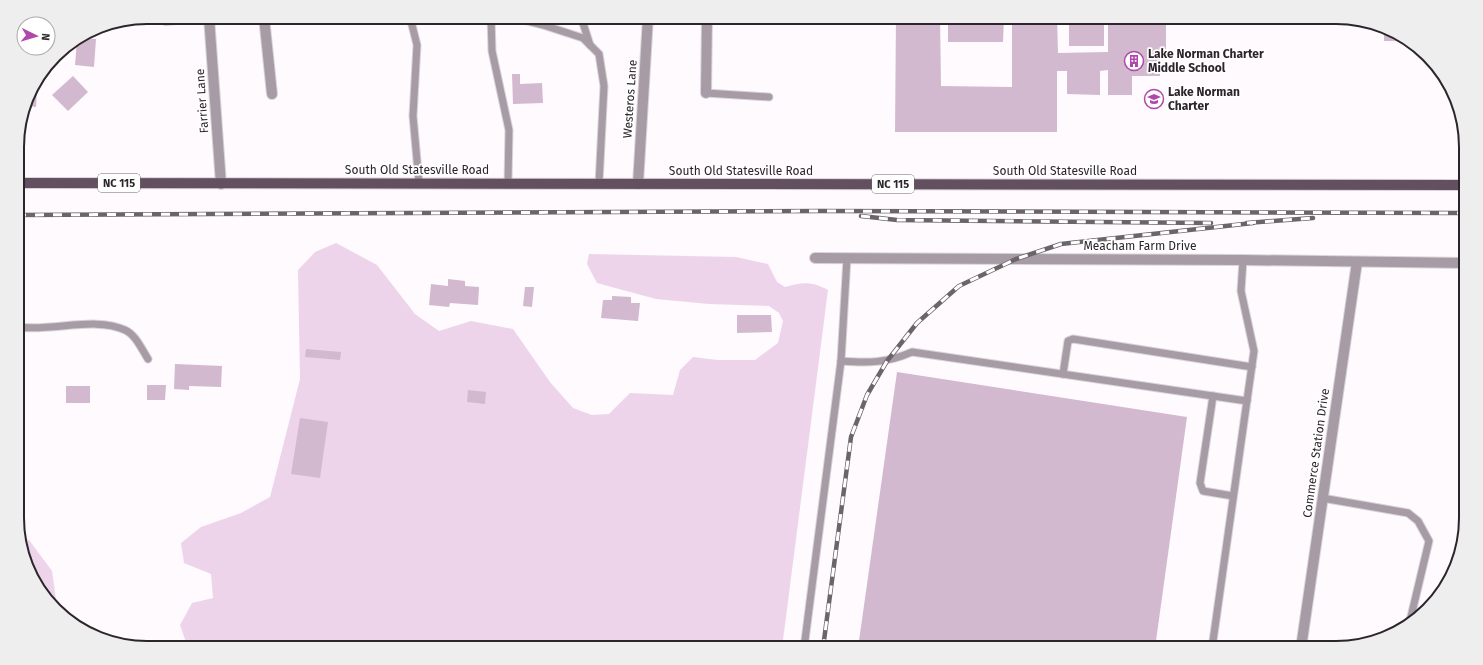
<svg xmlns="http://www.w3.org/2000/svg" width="1483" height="665" viewBox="0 0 1483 665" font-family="'Fira Sans',sans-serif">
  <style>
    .green { fill: #edd4ea }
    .building { fill: #d2b9cf }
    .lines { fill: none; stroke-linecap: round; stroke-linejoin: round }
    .lane-casing { stroke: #d8d4d7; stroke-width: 9 }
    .street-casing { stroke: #d8d4d7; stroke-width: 12 }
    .primary-casing { stroke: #d8d4d7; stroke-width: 12 }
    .lane { stroke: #a79ca6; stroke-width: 7 }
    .street { stroke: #a79ca6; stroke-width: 10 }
    .primary { stroke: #625060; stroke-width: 10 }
    .rail-casing { stroke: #6b656a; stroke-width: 4.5 }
    .rail { stroke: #fff; stroke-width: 3; stroke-dasharray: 9; stroke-linecap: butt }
    .labels { text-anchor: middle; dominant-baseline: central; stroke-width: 3.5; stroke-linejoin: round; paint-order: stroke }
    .shield { fill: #fff; stroke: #6b666b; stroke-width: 1 }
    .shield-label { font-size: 11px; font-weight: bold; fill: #2c252b }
    .poi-label { font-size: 12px; font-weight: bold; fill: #2c252b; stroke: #fff; text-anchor: start }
    .street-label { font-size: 12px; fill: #2c252b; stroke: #fff }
    .rim { fill: none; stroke: #2c252b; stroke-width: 2 }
  </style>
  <rect width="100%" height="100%" fill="#fefafd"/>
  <!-- green -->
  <g class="green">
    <path d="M336,243L377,265L415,314L439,331L471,321L513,329L550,382L573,408L592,415L609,414L630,393L673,395L680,370L693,357L717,360H755L778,343L783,321L779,313L769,306L709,304L656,299L597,283L587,264L589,254L736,257L768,264L777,282L785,287C803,282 811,281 828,290L782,648H188L180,625L192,603L213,598L211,574L184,563L181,543L201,527L241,513L270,497L300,379L298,270L315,252Z"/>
    <polygon points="19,537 29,540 52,571 57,607 44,597"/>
  </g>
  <!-- building -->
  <g class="building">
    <polygon points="896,17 940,17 941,86 1012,87 1012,17 1057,17 1058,53 1108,52 1108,17 1166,17 1166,52 1160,52 1160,76 1132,76 1132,95 1108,95 1108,70 1100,71 1100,95 1067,94 1067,71 1057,71 1057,132 895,132"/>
    <polygon points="948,17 1004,17 1003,42 948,42"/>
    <rect x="1069" y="17" width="35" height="29"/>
    <polygon points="1384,27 1386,27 1404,41 1384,41"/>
    <polygon points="80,38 96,39 94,67 75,65 77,40"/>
    <polygon points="512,74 520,74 520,84 542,83 543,103 513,104"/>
    <polygon points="73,76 88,92 68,111 52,95"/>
    <polygon points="31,89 37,90 36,107 26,106"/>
    <polygon points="448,279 465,281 465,286 479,287 478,305 450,303 449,307 429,305 431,284 448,286"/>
    <polygon points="525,287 534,287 532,307 523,306"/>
    <polygon points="612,296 631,297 631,303 640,303 638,321 601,318 603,300 612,300"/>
    <polygon points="737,315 771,315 772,332 737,333"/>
    <polygon points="306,349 341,352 340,360 305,357"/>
    <polygon points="175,364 222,366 221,387 189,386 189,390 174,389"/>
    <polygon points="897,372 1187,417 1155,648 858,648"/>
    <polygon points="147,385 166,385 165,400 147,400"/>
    <rect x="66" y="386" width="24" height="17"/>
    <polygon points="468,390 486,392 485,404 467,402"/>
    <polygon points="300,418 328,422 320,478 291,474"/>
  </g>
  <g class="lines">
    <!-- lane casing -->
    <g class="lane-casing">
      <g id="lane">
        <polyline points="410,17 417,45 413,116 419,183"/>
        <polyline points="491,17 492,51 509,130 508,183"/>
        <polyline points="511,17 543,25 583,38 599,54 604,86 599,183"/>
        <polyline points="581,17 590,45"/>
        <polyline points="706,93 769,97"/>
        <path d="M18,327C51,332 96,316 125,330C136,335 142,350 148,359"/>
        <path d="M841,361C869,363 887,363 912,352L1247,401"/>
        <polyline points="1063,374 1068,341 1073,339 1252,367"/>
        <polyline points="1213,396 1200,483 1203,491 1233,496"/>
        <polyline points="1322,498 1408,513 1418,521 1429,541 1409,625"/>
        <polyline points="804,648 841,361 847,258"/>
        <polyline points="1212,648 1254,351 1241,291 1243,260"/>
      </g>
    </g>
    <!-- street casing -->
    <g class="street-casing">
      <g id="street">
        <polyline points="209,17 221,184"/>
        <polyline points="264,17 272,94"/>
        <polyline points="166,20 195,17"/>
        <polyline points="706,93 707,17"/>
        <polyline points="638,184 648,17"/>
        <polyline points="815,258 1243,260 1465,263"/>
        <polyline points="1301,648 1357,262"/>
      </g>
    </g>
    <!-- primary casing -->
    <g class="primary-casing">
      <polyline id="primary" points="17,183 1465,185"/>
    </g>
    <!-- lane -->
    <use href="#lane" class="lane"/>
    <!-- street -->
    <use href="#street" class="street"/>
    <!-- primary -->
    <use href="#primary" class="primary"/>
    <!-- rail casing -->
    <g class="rail-casing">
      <g id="rail">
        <polyline points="17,215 820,211 1465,213"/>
        <polyline points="861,216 897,220 1211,223"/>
        <polyline points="1247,223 1313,218"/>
        <polyline points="823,648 851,437 867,395 887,361 917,323 959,286 1016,259 1061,244 1253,223"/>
      </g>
    </g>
    <!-- rail -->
    <use href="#rail" class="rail"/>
  </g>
  <!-- icons -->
  <defs>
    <g id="building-ring" transform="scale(1)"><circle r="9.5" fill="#fff" stroke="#b047aa" stroke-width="1.5"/><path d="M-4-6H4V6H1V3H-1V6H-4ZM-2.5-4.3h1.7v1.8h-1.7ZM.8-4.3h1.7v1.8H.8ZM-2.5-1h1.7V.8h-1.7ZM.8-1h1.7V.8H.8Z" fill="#b047aa"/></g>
    <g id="school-ring" transform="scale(1)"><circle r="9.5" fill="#fff" stroke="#b047aa" stroke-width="1.5"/><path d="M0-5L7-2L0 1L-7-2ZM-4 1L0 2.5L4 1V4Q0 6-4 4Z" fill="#b047aa"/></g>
  </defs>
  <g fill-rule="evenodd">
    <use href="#building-ring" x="1134" y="61"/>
    <use href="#school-ring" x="1154" y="99"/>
  </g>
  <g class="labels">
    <!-- shield labels -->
    <g class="shield">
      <rect x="98" y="174" width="42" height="18" rx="3"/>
      <rect x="872" y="175" width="42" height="18" rx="3"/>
    </g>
    <g class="shield-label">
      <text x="119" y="183">NC 115</text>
      <text x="893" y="184">NC 115</text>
    </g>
    <!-- poi labels -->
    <g class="poi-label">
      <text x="1148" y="54">Lake Norman Charter<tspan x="1148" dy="14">Middle School</tspan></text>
      <text x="1168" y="92">Lake Norman<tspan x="1168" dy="14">Charter</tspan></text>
    </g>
    <!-- street labels -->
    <g class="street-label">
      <text transform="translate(630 99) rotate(-86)">Westeros Lane</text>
      <text transform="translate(202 101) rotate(-94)">Farrier Lane</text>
      <text x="417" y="170">South Old Statesville Road</text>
      <text x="741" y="171">South Old Statesville Road</text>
      <text x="1065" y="171">South Old Statesville Road</text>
      <text x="1140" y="246">Meacham Farm Drive</text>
      <text transform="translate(1316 453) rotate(-82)">Commerce Station Drive</text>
    </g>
  </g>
  <!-- crop -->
  <path d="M0 0H1483V665H0ZM147 24H1336A123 123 0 0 1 1459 147V518A123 123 0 0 1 1336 641H147A123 123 0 0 1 24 518V147A123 123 0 0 1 147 24Z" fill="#eee" fill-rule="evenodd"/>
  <path class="rim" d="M147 24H1336A123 123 0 0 1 1459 147V518A123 123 0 0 1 1336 641H147A123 123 0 0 1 24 518V147A123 123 0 0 1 147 24Z"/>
  <!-- north arrow -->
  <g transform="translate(36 36) rotate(95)"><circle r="19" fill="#ffffff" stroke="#aba8aa"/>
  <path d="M0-3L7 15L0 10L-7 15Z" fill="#b047aa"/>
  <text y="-6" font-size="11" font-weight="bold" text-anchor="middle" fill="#2c252b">N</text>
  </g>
</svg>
